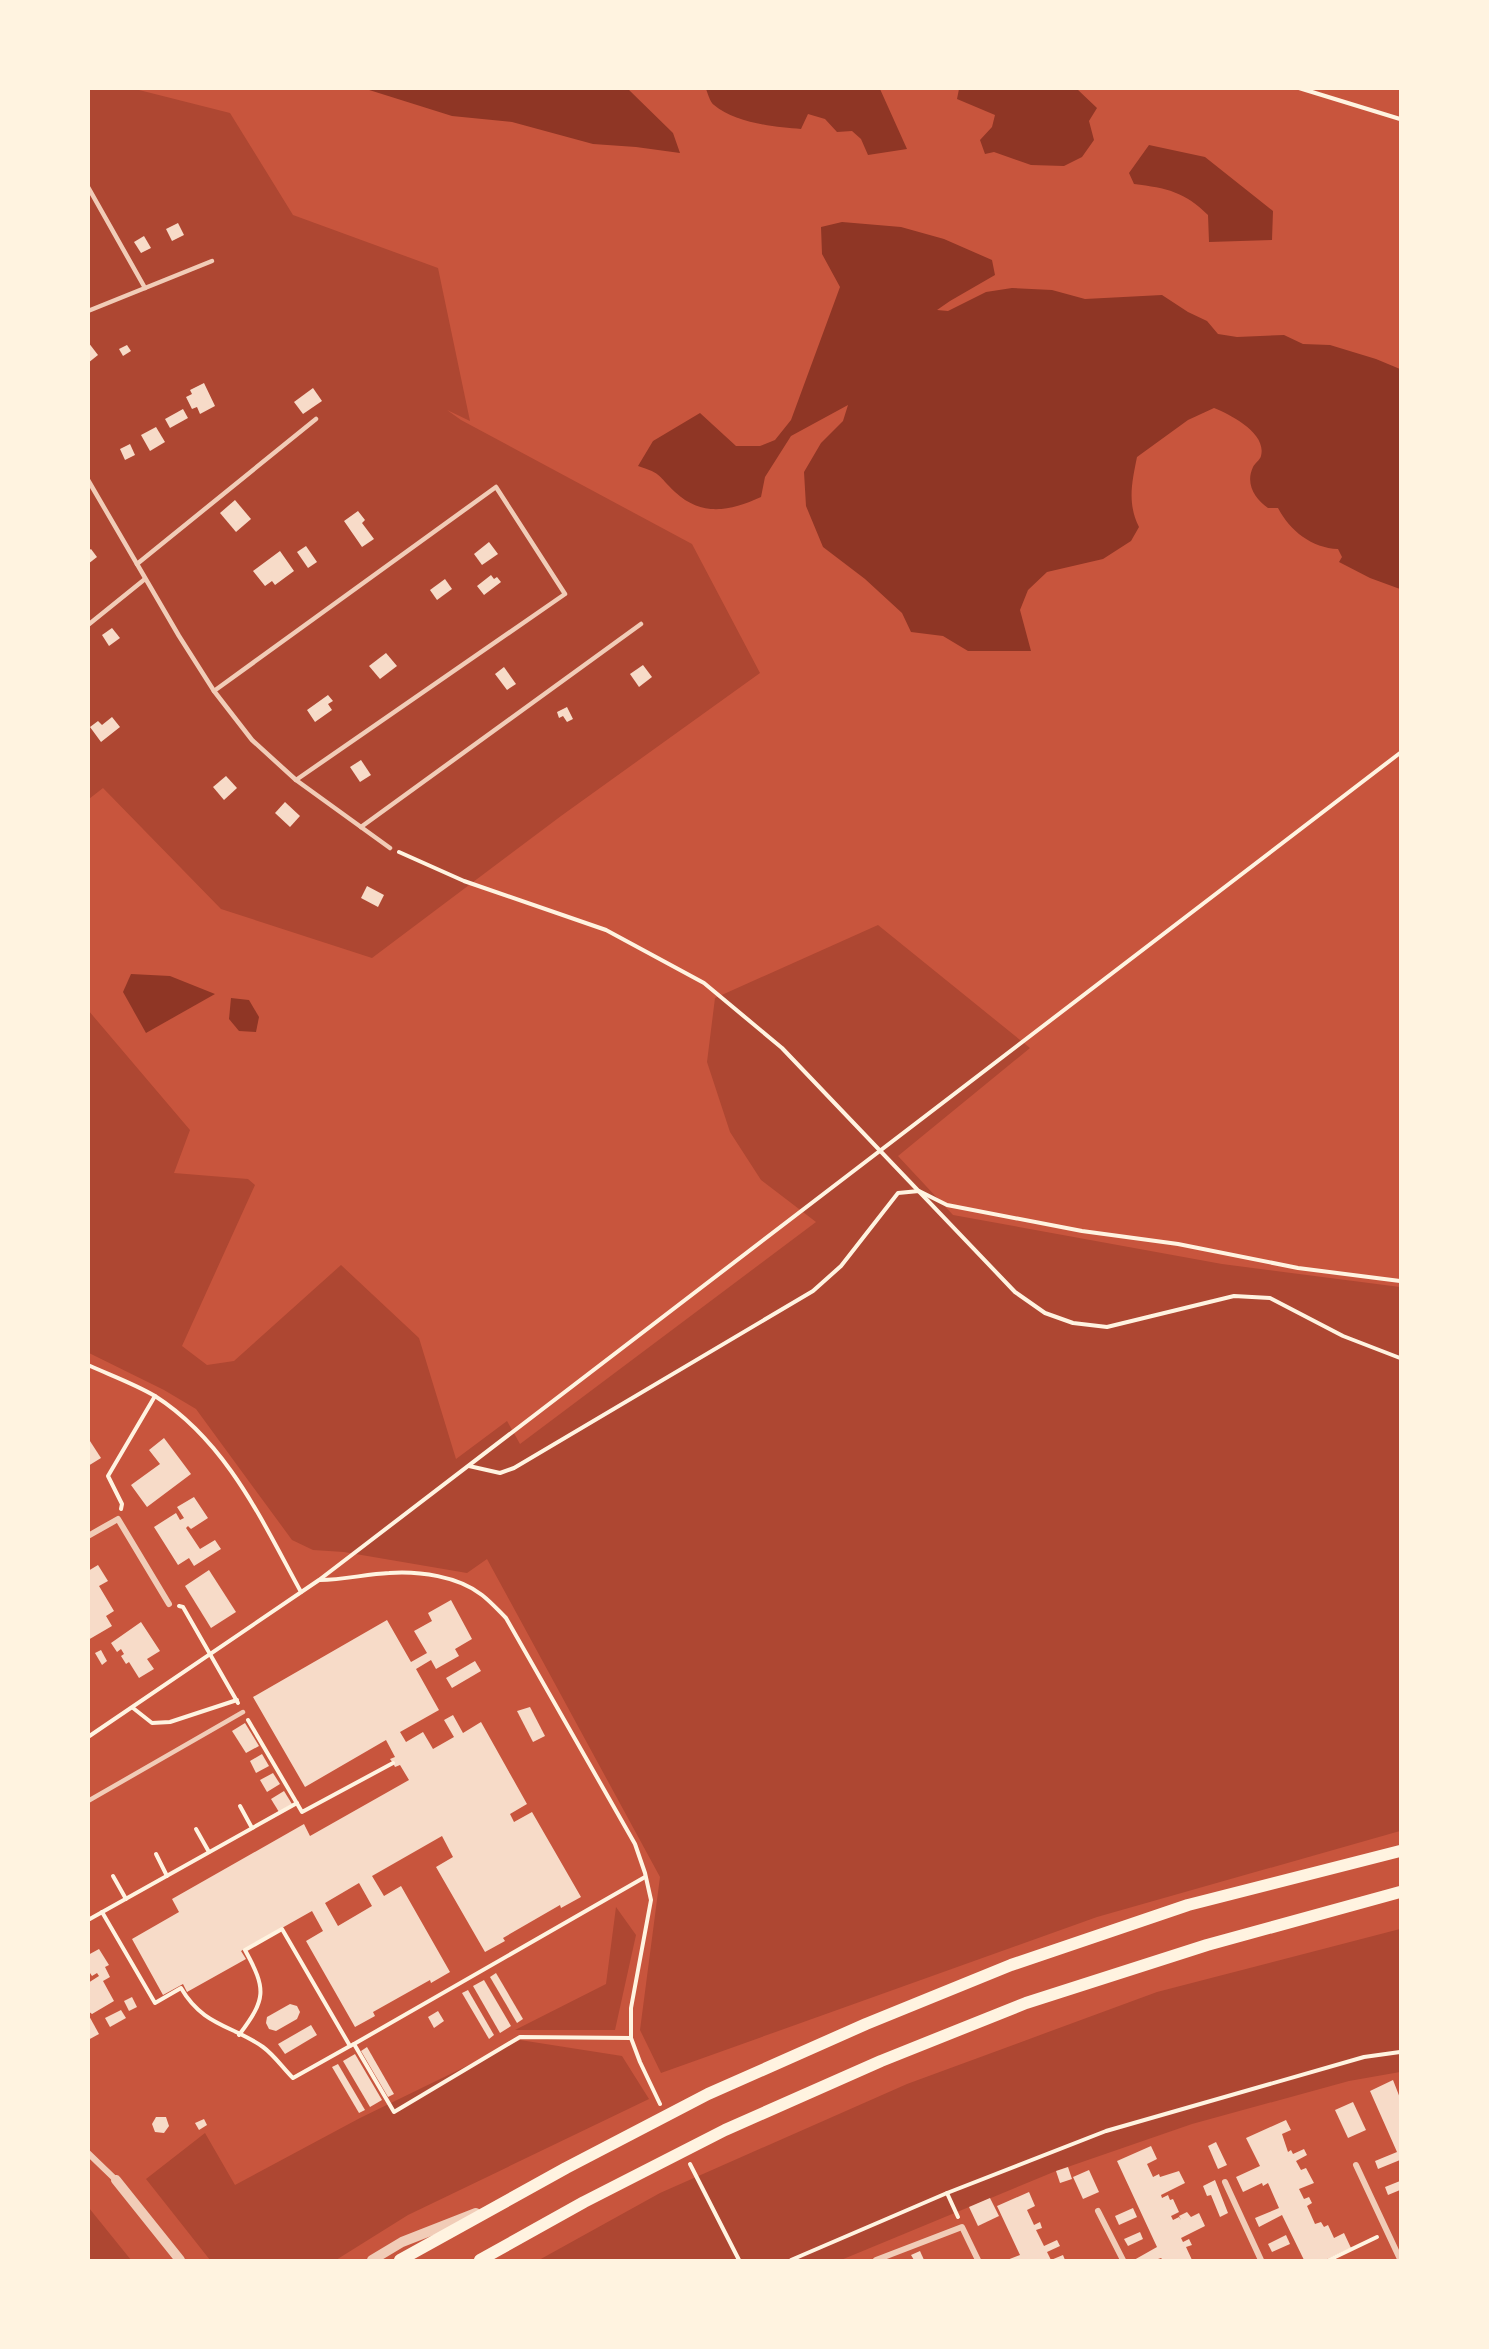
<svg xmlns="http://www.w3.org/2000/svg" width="1489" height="2349" viewBox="0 0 1489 2349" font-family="Cabin,sans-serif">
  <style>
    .green { fill: #ae4732 }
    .water { fill: #8f3625 }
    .building { fill: #f7dbc8; fill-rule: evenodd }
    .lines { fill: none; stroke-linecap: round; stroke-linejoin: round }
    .path { stroke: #fff3e0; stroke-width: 4 }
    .service { stroke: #f1ccb7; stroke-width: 4.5 }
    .minor { stroke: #f1ccb7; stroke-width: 6 }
    .tertiary { stroke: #f1ccb7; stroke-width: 10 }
    .secondary { stroke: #fff3e0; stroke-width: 12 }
  </style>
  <rect width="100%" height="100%" fill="#c8553d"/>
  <!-- green -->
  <g class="green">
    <polygon points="89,89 135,89 230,113 293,215 438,268 470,421 447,410 461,420 692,544 760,673 561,816 372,958 221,909 103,788 89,799"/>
    <polygon points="878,925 1030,1048 898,1156 953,1215 1222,1264 1400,1287 1400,1831 1097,1917 661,2073 640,2030 660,1877 487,1559 467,1573 344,1552 313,1550 292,1540 196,1409 164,1390 89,1353 88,1010 190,1130 174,1173 248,1179 255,1185 182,1346 207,1365 234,1361 341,1265 419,1338 456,1459 507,1421 520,1444 816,1222 761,1180 730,1132 707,1062 715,998"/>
    <polygon points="616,1907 636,1935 615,2030 515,2030 606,1984"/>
    <polygon points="1400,1929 1400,2072 1349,2081 1192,2124 1056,2171 841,2260 539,2260 660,2193 907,2084 1157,1992"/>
    <polygon points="520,2040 622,2056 649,2099 408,2215 336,2260 210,2260 146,2179 205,2133 235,2185 360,2118"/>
    <polygon points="89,2208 131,2260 89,2260"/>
  </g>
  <!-- water -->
  <g class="water">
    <polygon points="366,89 628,89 673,133 680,153 636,147 593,144 512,122 452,116"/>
    <path d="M706,89H880L907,149L868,155L861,139L852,131L837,132L825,119L808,114L801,129C775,127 735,123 714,105C710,102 708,94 706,89Z"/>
    <polygon points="959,89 1077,89 1097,108 1089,121 1094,140 1082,157 1064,166 1031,165 994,152 985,154 980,140 992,127 995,115 957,99"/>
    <path d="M1149,145L1205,157L1273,211L1272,240L1209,242L1208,215C1185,192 1167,188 1134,184L1129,173Z"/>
    <path d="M842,222L901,227L944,239L992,260L995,275L950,301L937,310L948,311L986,292L1012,288L1052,290L1085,299L1162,295L1188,312L1207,321L1218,334L1237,337L1284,335L1303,344L1330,345L1376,359L1400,369V589L1370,578L1339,562L1342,557L1338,549C1312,548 1290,531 1278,508H1268C1255,499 1245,484 1253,467C1255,463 1260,460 1261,456C1267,433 1231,415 1214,408L1188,420L1137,457C1132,482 1127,503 1139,527L1131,541L1103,559L1047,572L1028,590L1020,610L1031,651H968L943,636L911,632L902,613L865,579L823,547L806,506L804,472L821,443L843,421L848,405L791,436L765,477L761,497C730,511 702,517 675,492C657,475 663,474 638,466L653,441L700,413L736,446H760L775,440L791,420L840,287L822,254L821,227Z"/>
    <polygon points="131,974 170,976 215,994 146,1033 123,992"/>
    <polygon points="231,998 249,1000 259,1017 256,1032 239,1031 229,1019"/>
  </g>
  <!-- building -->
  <g class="building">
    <polygon points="178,223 184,235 172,241 166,229"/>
    <polygon points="144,236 151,248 141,253 134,242"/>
    <polygon points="88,342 98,355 88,363"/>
    <polygon points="127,345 131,351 123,356 119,349"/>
    <polygon points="204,383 215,406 200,414 197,407 192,409 186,397 192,394 190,390"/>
    <polygon points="313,388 322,401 303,414 294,402"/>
    <polygon points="183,409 188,418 170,428 165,419"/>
    <polygon points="156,427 165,442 150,451 141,435"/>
    <polygon points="130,444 135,455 125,460 120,449"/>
    <polygon points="235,500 251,519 236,532 220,513"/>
    <polygon points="358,511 365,520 362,523 374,539 362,547 344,521"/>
    <polygon points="489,542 498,554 482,565 474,554"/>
    <polygon points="306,546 317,562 308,568 297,552"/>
    <polygon points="91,549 97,557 88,564 88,551"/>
    <polygon points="280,551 294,571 275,585 272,581 265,586 253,571"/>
    <polygon points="491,575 494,579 497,577 501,582 484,595 477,586"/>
    <polygon points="445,579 452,589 437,600 430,590"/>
    <polygon points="112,628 120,638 109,646 102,635"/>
    <polygon points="386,653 397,666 380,679 369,666"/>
    <polygon points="643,665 652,677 639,687 630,674"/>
    <polygon points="504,667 516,684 507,690 495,674"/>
    <polygon points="328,695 333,701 328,704 332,710 315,722 307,710"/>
    <polygon points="567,707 573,719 567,722 563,716 559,718 557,712"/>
    <polygon points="112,717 120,727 101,742 90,727 98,721 102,725"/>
    <polygon points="361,760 371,775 360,782 350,767"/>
    <polygon points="226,776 237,788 224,800 213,787"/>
    <polygon points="285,802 300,816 290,827 275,813"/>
    <polygon points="367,886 384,895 378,907 361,898"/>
    <polygon points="88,1438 101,1458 88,1466"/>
    <polygon points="164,1438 191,1474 147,1507 131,1485 160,1464 149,1450"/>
    <polygon points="194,1497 208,1518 191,1529 188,1526 186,1528 200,1549 215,1540 221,1549 194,1566 189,1558 178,1565 154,1527 176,1513 180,1520 184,1518 177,1507"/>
    <polygon points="98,1565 108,1581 99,1586 114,1611 106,1616 112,1626 88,1640 88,1571"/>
    <polygon points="209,1570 236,1612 211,1628 185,1586"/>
    <path d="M451,1600L472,1639L455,1649L459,1656L436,1669L431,1660L416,1669L439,1710L400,1732L406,1742L423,1732L433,1749L454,1737L444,1720L453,1715L463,1733L481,1722L527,1804L510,1814L514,1822L532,1812L581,1897L561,1908L560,1905L503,1938L505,1941L485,1952L436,1867L453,1857L442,1836L372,1876L384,1896L401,1886L450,1972L431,1983L430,1980L373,2012L375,2016L355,2027L306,1941L323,1931L312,1911L241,1951L246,1959L187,1992L183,1984L163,1995L132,1939L179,1912L172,1899L304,1824L310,1836L409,1780L400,1765L395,1767L393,1763L390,1759L395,1757L386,1740L305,1787L253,1697L387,1620L411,1662L427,1653L414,1631L432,1621L428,1613ZM359,1883L372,1906L338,1926L325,1903Z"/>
    <polygon points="141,1622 160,1651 147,1659 154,1669 139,1678 129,1662 126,1664 121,1656 124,1654 121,1649 117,1652 111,1643"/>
    <polygon points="101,1650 107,1661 102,1665 95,1653"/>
    <polygon points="475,1661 481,1671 452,1688 446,1678"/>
    <polygon points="530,1707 545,1736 533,1742 517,1711"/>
    <polygon points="245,1723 259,1746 246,1753 232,1731"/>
    <polygon points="262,1754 269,1766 256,1773 250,1761"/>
    <polygon points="273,1773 280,1784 267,1792 260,1780"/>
    <polygon points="284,1791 292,1804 279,1812 271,1799"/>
    <polygon points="99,1949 109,1965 105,1967 110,1977 103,1981 114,2001 92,2014 88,2011 88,1983 99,1976 97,1973 92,1976 88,1970 88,1955"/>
    <polygon points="496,1973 523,2019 517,2023 490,1977"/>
    <polygon points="484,1980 511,2026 500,2033 473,1986"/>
    <polygon points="468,1990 494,2035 489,2039 462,1993"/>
    <polygon points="132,1997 137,2007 129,2011 124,2001"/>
    <polygon points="290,2004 297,2006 300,2012 297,2019 276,2031 269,2029 266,2023 267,2017"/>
    <polygon points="121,2010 126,2018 110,2027 105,2018"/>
    <polygon points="438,2011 444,2021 434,2028 428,2017"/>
    <polygon points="88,2014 99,2034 88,2040"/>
    <polygon points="311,2025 317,2035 285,2054 278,2044"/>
    <polygon points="367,2047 394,2094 388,2097 361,2051"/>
    <polygon points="355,2054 382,2100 370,2107 343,2061"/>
    <polygon points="338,2064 365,2110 359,2113 332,2067"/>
    <polygon points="1393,2080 1400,2098 1400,2160 1378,2169 1375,2161 1397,2152 1370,2091"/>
    <polygon points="1353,2102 1366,2130 1348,2138 1335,2110"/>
    <polygon points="156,2117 166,2117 169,2126 164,2133 155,2132 152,2124"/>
    <polygon points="204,2119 207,2125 199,2130 195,2123"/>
    <polygon points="1286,2120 1291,2130 1282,2134 1288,2152 1291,2150 1293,2154 1304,2149 1307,2155 1296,2161 1301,2170 1306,2168 1314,2183 1299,2189 1304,2199 1309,2197 1312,2203 1307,2206 1315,2224 1321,2222 1324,2227 1328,2225 1334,2238 1344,2233 1351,2248 1325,2260 1304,2260 1282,2215 1259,2227 1255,2218 1279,2208 1268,2183 1263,2186 1262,2183 1243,2192 1236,2177 1260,2166 1246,2138"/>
    <polygon points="1216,2142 1227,2165 1218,2169 1208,2146"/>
    <polygon points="1151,2146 1157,2159 1147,2164 1153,2177 1159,2174 1160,2177 1179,2171 1185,2183 1161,2195 1162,2198 1168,2195 1170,2200 1173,2199 1179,2212 1171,2216 1173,2220 1179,2217 1181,2220 1179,2216 1187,2212 1191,2217 1199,2213 1205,2226 1181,2238 1183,2242 1189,2239 1192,2245 1186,2247 1192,2260 1163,2260 1161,2258 1155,2260 1134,2260 1157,2247 1117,2161"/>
    <polygon points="1068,2167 1072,2179 1060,2183 1056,2171"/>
    <polygon points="1089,2170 1099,2192 1083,2199 1073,2177"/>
    <polygon points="1215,2180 1228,2213 1220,2217 1211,2195 1207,2196 1203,2186"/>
    <polygon points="1400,2181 1400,2190 1388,2195 1385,2187"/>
    <polygon points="1029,2192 1035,2206 1027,2210 1034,2225 1040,2222 1042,2228 1036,2230 1044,2246 1057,2240 1060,2246 1047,2252 1051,2260 1063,2255 1065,2260 1007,2260 1020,2255 997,2206"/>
    <polygon points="990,2198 999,2216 978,2226 969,2207"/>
    <polygon points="1133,2208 1137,2217 1119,2225 1115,2216"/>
    <polygon points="1140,2232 1143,2239 1128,2246 1124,2239"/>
    <polygon points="1286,2235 1290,2244 1272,2252 1268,2244"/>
    <polygon points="920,2251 924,2260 914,2260 911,2255"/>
  </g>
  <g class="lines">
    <!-- path -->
    <g class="path">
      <polyline points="1299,88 1400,119"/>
      <polyline points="399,852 464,881 606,930 704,983 782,1048 1015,1292 1045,1313 1073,1323 1107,1327 1234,1296 1270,1298 1343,1336 1400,1358"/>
      <path d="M88,1365C110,1375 135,1384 155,1396C227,1442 262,1521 301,1592"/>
      <polyline points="469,1466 500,1473 514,1468 813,1291 841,1266 898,1193 919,1191 947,1205 1082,1231 1178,1244 1298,1268 1400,1281"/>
      <polyline points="121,1509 122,1504 108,1476 155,1396"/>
      <path d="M320,1580C344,1580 366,1574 389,1573C419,1571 458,1576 482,1595C491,1602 498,1610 506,1618L635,1844L645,1873L651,1900L631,2008V2038L640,2062L660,2104"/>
      <polyline points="179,1606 183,1607 238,1703"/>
      <polyline points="133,1708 152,1723 170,1722 237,1700"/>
      <polyline points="248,1720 302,1812 393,1763"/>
      <polyline points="88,1737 319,1580 1400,753"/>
      <polyline points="240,1806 252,1828"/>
      <polyline points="196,1829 209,1852"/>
      <polyline points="156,1854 167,1876"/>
      <polyline points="113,1876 126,1899"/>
      <path d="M102,1912L155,2003L181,1988C203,2026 232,2025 263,2047C274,2055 283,2068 293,2078L350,2046"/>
      <polyline points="88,1920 297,1803"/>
      <path d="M239,2035C266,1999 267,1990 245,1950L282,1929L350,2046L354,2044L394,2112L520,2037L631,2038"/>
      <polyline points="354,2044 645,1877"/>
      <polyline points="690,2164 739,2260"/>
      <polyline points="947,2193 958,2217"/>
      <polyline points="791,2260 947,2193 1106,2131 1364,2057 1400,2052"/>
      <polyline points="1329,2260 1377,2237"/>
    </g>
    <!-- service -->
    <g class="service">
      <polyline points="88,187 145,288"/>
      <polyline points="88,311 212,261"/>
      <polyline points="88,480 179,636 214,691 252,740 296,780 390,848"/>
      <polyline points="137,564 316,419"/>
      <polyline points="88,625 145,579"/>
      <polyline points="214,691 496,487 565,594 296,780"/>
      <polyline points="361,827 641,624"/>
      <polyline points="88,1801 243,1712"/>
    </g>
    <!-- minor -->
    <g class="minor">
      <polyline points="88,1536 118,1519 169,1604"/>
      <polyline points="88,2153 116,2180"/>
      <polyline points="1356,2165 1400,2259"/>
      <polyline points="1225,2182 1261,2260"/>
      <polyline points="1098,2211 1123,2260"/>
      <polyline points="876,2260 962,2227 978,2260"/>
    </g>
    <!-- tertiary -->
    <g class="tertiary">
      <polyline points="116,2180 180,2260"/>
      <polyline points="372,2260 402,2242 476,2213"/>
    </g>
    <!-- secondary -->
    <g class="secondary">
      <polyline points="400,2260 566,2168 708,2094 866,2024 1011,1965 1188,1905 1400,1851"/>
      <polyline points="480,2260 584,2202 725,2130 881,2061 1026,2003 1207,1945 1400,1892"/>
    </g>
  </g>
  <!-- border -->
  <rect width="1489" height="2349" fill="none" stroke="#fff3e0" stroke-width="180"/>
</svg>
